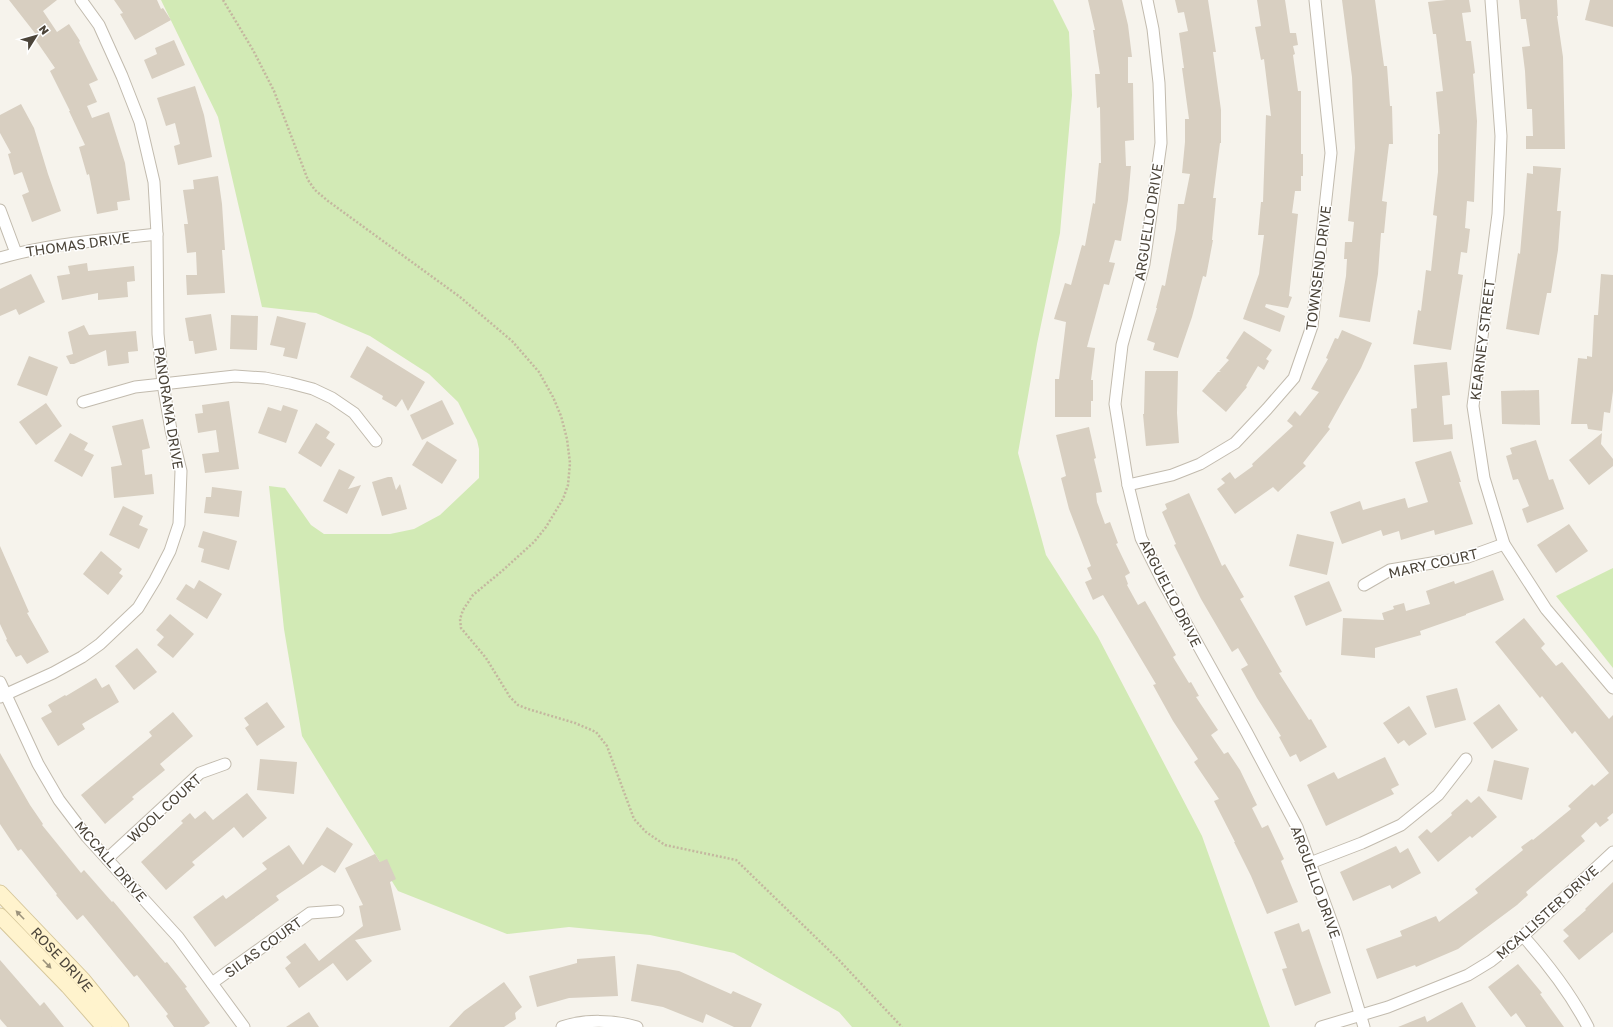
<svg xmlns="http://www.w3.org/2000/svg" width="1613" height="1027" viewBox="0 0 1613 1027" font-family="'Golos Text',sans-serif">
  <style>
    .green { fill: #d2eab5 }
    .building { fill: #d8cfc1 }
    .lines { fill: none; stroke-linecap: round; stroke-linejoin: round }
    .street-casing { stroke: #c2bbae; stroke-width: 13 }
    .secondary-casing { stroke: #d6c79b; stroke-width: 17 }
    .path { stroke: #c4b79f; stroke-width: 2.5; stroke-dasharray: 2 2; stroke-linecap: butt }
    .street { stroke: #fff; stroke-width: 11 }
    .secondary { stroke: #fff3cd; stroke-width: 15 }
    .oneway { fill: #9c937c }
    .labels { text-anchor: middle; dominant-baseline: central; stroke-width: 3; stroke-linejoin: round; paint-order: stroke }
    .street-label { font-size: 14px; fill: #4b4439; stroke: #fff }
  </style>
  <rect width="100%" height="100%" fill="#f6f3ec"/>
  <!-- green -->
  <g class="green">
    <polygon points="161,0 1053,0 1069,32 1072,95 1060,233 1037,344 1018,453 1046,555 1098,637 1202,836 1270,1027 852,1027 839,1012 734,953 650,935 569,927 507,934 398,891 302,736 284,629 269,486 285,488 311,525 324,534 390,534 414,529 440,515 479,478 479,449 477,440 458,402 429,374 370,336 316,313 262,307 218,117"/>
    <polygon points="1613,568 1613,668 1556,596"/>
  </g>
  <!-- building -->
  <g class="building">
    <polygon points="9,0 57,0 43,11 57,32 69,24 80,41 79,42 98,80 89,84 97,102 87,106 92,118 109,112 125,163 130,200 117,202 118,210 97,214 89,174 87,175 79,147 85,145 69,111 70,111 50,71 55,68 35,39 38,37"/>
    <polygon points="114,0 157,0 161,9 163,8 171,20 135,40 120,14 123,13"/>
    <polygon points="1088,0 1122,0 1128,25 1132,57 1128,57 1128,83 1133,83 1134,140 1125,141 1126,166 1131,166 1128,200 1121,241 1115,240 1109,262 1115,263 1109,285 1104,284 1087,347 1095,348 1091,380 1093,380 1093,401 1091,401 1091,417 1055,417 1055,379 1059,379 1066,322 1054,319 1065,283 1071,285 1082,245 1085,246 1093,203 1095,204 1099,163 1101,163 1100,107 1097,108 1095,74 1100,74 1093,30 1095,30"/>
    <polygon points="1175,0 1208,0 1216,52 1213,52 1221,110 1221,143 1220,143 1213,198 1216,198 1212,240 1213,240 1206,277 1203,276 1192,317 1178,358 1153,350 1155,343 1147,340 1157,308 1156,308 1162,285 1165,286 1176,229 1178,204 1184,204 1190,174 1182,173 1185,142 1185,119 1189,119 1182,68 1184,68 1179,33 1188,31 1184,12 1178,13"/>
    <polygon points="1257,0 1285,0 1290,33 1296,33 1298,45 1293,46 1295,54 1293,55 1298,91 1301,91 1301,154 1303,154 1303,176 1301,176 1301,191 1295,191 1292,213 1298,214 1289,296 1292,297 1288,308 1266,304 1265,307 1285,316 1280,332 1243,319 1259,274 1264,235 1258,235 1261,202 1263,202 1266,115 1271,116 1264,59 1261,60 1255,27 1261,26"/>
    <polygon points="1342,0 1375,0 1384,66 1387,66 1390,106 1392,106 1393,144 1389,144 1382,201 1387,202 1384,233 1381,233 1378,274 1370,322 1339,317 1346,276 1347,259 1344,259 1345,242 1352,242 1354,222 1348,221 1355,148 1352,77"/>
    <polygon points="1446,0 1469,0 1471,12 1462,13 1466,41 1471,41 1475,73 1473,74 1477,121 1474,202 1467,201 1465,228 1470,229 1467,253 1461,252 1458,274 1463,275 1451,350 1413,344 1418,310 1421,311 1426,270 1431,271 1437,216 1433,215 1438,172 1438,134 1440,134 1436,92 1443,91 1436,34 1433,34 1428,2"/>
    <polygon points="1519,0 1557,0 1558,16 1557,16 1563,57 1565,149 1526,149 1526,136 1533,136 1532,109 1527,109 1525,71 1522,47 1530,46 1526,19 1521,19"/>
    <polygon points="1590,0 1613,0 1613,27 1585,20"/>
    <polygon points="174,40 185,65 152,79 144,60 157,54 155,48"/>
    <polygon points="195,86 204,115 212,157 178,165 174,146 180,144 175,123 166,126 157,98"/>
    <polygon points="21,104 34,128 48,174 61,211 32,222 22,195 29,192 22,172 14,175 8,154 11,153 0,133 0,115"/>
    <polygon points="1533,166 1561,168 1557,211 1561,211 1558,250 1551,293 1547,293 1539,335 1506,329 1518,253 1520,254 1527,173 1533,174"/>
    <polygon points="218,176 222,204 225,250 222,250 225,293 187,295 186,275 197,275 196,252 187,253 184,224 188,224 183,190 194,189 193,180"/>
    <polygon points="87,263 88,271 134,266 135,281 127,282 128,297 98,300 98,293 62,300 57,276 70,274 68,266"/>
    <polygon points="31,274 45,302 19,315 16,309 0,316 0,289"/>
    <polygon points="1601,274 1613,275 1613,391 1610,413 1604,412 1602,431 1588,429 1587,424 1571,424 1578,358 1587,359 1587,356 1592,357 1594,315 1598,315"/>
    <polygon points="211,314 217,350 195,354 193,341 189,341 185,318"/>
    <polygon points="231,315 258,316 257,350 230,349"/>
    <polygon points="277,316 306,323 297,359 283,356 285,348 270,345"/>
    <polygon points="84,325 89,335 136,331 138,351 128,352 129,363 108,366 106,350 74,364 70,364 66,356 73,354 68,332"/>
    <polygon points="1342,330 1372,343 1361,368 1328,427 1330,429 1303,463 1306,466 1278,492 1273,487 1235,514 1217,489 1225,483 1221,479 1230,472 1235,479 1253,466 1252,464 1293,426 1287,421 1295,411 1300,416 1319,392 1311,389 1328,359 1326,358 1335,338 1338,339"/>
    <polygon points="1244,331 1272,350 1266,359 1269,361 1264,370 1258,366 1246,386 1247,387 1226,412 1202,391 1218,372 1221,372 1219,371 1229,360 1226,358"/>
    <polygon points="367,346 425,382 408,411 402,399 396,407 382,399 383,396 350,377"/>
    <polygon points="29,356 58,367 47,396 17,385"/>
    <polygon points="1447,362 1450,395 1442,396 1444,425 1452,424 1453,439 1413,442 1411,409 1417,408 1414,365"/>
    <polygon points="1145,371 1178,371 1177,413 1179,443 1146,446 1143,414 1144,414"/>
    <polygon points="1539,390 1540,425 1502,424 1501,391"/>
    <polygon points="442,400 454,424 422,440 410,415"/>
    <polygon points="229,401 239,469 205,473 202,454 219,452 216,430 198,433 195,414 203,413 202,405"/>
    <polygon points="46,403 62,426 36,445 19,422"/>
    <polygon points="283,405 298,410 286,443 258,433 268,407 281,411"/>
    <polygon points="143,419 150,448 142,450 145,475 152,474 154,494 114,498 111,467 122,465 112,426"/>
    <polygon points="316,423 330,432 326,438 335,444 321,467 298,453"/>
    <polygon points="1089,427 1096,458 1094,459 1102,492 1096,493 1097,502 1105,524 1110,522 1118,543 1116,544 1130,573 1125,576 1128,584 1127,585 1138,605 1145,601 1156,620 1176,655 1173,657 1189,683 1191,682 1199,696 1196,697 1218,730 1211,735 1224,754 1228,752 1240,770 1257,805 1252,808 1262,828 1268,825 1284,859 1281,861 1298,902 1267,914 1251,876 1234,842 1235,842 1214,801 1219,799 1194,762 1198,759 1173,721 1153,685 1156,684 1103,595 1093,600 1085,582 1092,579 1087,568 1091,566 1069,509 1061,478 1066,476 1056,435"/>
    <polygon points="70,433 88,443 84,450 94,455 82,477 54,461"/>
    <polygon points="1602,433 1601,444 1613,459 1613,466 1589,485 1569,460"/>
    <polygon points="1536,440 1549,480 1553,479 1564,509 1527,523 1522,509 1529,506 1518,479 1513,480 1506,456 1512,454 1510,448"/>
    <polygon points="427,441 457,460 442,484 412,465"/>
    <polygon points="1451,451 1461,482 1459,482 1473,524 1435,535 1434,530 1401,540 1399,531 1383,536 1381,530 1342,544 1330,512 1360,501 1363,510 1405,498 1408,508 1428,502 1415,462"/>
    <polygon points="339,469 355,477 348,489 361,485 347,514 323,501"/>
    <polygon points="388,477 392,477 396,490 400,484 407,509 382,516 372,482"/>
    <polygon points="212,487 242,491 239,517 204,513 206,497 211,497"/>
    <polygon points="1189,493 1222,566 1225,564 1244,597 1240,599 1282,672 1279,673 1309,720 1311,719 1327,747 1300,762 1296,754 1290,757 1279,737 1281,736 1257,698 1241,669 1248,665 1238,648 1232,652 1201,599 1174,545 1176,544 1162,512 1167,509 1165,504"/>
    <polygon points="123,506 143,516 139,525 148,529 139,549 109,535"/>
    <polygon points="1569,524 1588,551 1556,573 1537,545"/>
    <polygon points="203,531 237,541 229,570 201,562 204,549 198,547"/>
    <polygon points="1297,534 1334,542 1327,575 1289,566"/>
    <polygon points="0,546 29,612 27,613 49,652 27,664 21,655 16,657 6,640 7,639 0,624"/>
    <polygon points="101,551 122,569 119,573 123,576 108,595 83,574"/>
    <polygon points="1493,570 1504,600 1466,614 1466,615 1420,631 1421,635 1375,648 1375,658 1341,655 1343,618 1384,620 1382,613 1394,609 1393,606 1404,603 1406,611 1430,604 1426,591 1454,581 1455,584"/>
    <polygon points="199,580 222,594 207,619 176,599 186,584 194,589"/>
    <polygon points="1329,581 1342,611 1306,626 1294,596"/>
    <polygon points="170,614 194,634 173,658 157,645 164,637 156,630"/>
    <polygon points="1524,618 1545,644 1541,648 1556,666 1562,662 1609,719 1613,715 1613,813 1607,818 1609,820 1600,827 1596,822 1581,836 1585,841 1526,892 1528,895 1517,905 1458,949 1416,967 1415,965 1377,979 1366,949 1402,936 1400,931 1436,916 1439,922 1478,893 1475,889 1523,850 1521,847 1532,839 1533,840 1571,809 1568,806 1592,784 1594,786 1609,773 1575,731 1572,734 1542,696 1540,698 1495,642"/>
    <polygon points="137,648 157,672 134,690 115,666"/>
    <polygon points="96,678 102,688 109,684 119,702 82,724 85,729 58,746 41,718 52,712 48,705 65,695 66,696"/>
    <polygon points="1457,688 1466,720 1435,728 1426,696"/>
    <polygon points="267,702 285,727 257,746 245,728 249,725 244,718"/>
    <polygon points="1499,704 1518,730 1492,749 1473,723"/>
    <polygon points="1409,706 1427,734 1409,746 1404,740 1398,744 1383,723"/>
    <polygon points="173,712 193,736 160,764 165,770 132,797 134,799 105,824 81,795 152,736 149,732"/>
    <polygon points="0,753 30,805 43,824 42,825 81,873 84,870 112,902 113,901 165,963 167,962 187,987 185,988 210,1023 204,1027 174,1027 166,1016 168,1014 137,975 134,977 83,915 77,920 56,895 57,894 21,849 18,851 0,824"/>
    <polygon points="1385,757 1399,785 1391,789 1394,794 1326,826 1307,785 1334,772 1338,779"/>
    <polygon points="260,759 297,762 294,794 257,790"/>
    <polygon points="1494,760 1529,768 1522,800 1487,791"/>
    <polygon points="247,793 267,818 243,838 234,827 192,862 195,865 166,890 141,862 183,823 181,821 190,813 195,819 205,811 213,820"/>
    <polygon points="1479,796 1497,817 1472,838 1470,836 1438,862 1418,837 1427,829 1431,833 1452,815 1451,813 1467,799 1471,803"/>
    <polygon points="327,827 353,844 335,873 322,865 276,896 279,900 215,947 193,917 223,895 226,899 267,869 262,863 289,845 303,865"/>
    <polygon points="1396,846 1400,853 1408,848 1421,873 1392,889 1390,885 1353,901 1340,872"/>
    <polygon points="375,854 380,862 387,859 396,879 390,882 401,930 355,940 372,961 347,981 333,963 299,988 285,968 291,963 286,957 305,943 319,961 363,926 359,906 363,905 345,868"/>
    <polygon points="1613,882 1613,932 1579,960 1563,941 1569,936 1563,930 1586,910 1585,909"/>
    <polygon points="1299,923 1302,932 1309,929 1331,993 1295,1006 1282,969 1287,968 1274,932"/>
    <polygon points="615,956 618,996 569,998 537,1007 529,976 577,963 577,959"/>
    <polygon points="0,960 40,1006 44,1002 64,1027 7,1027 0,1019"/>
    <polygon points="637,964 679,971 731,994 733,991 762,1004 751,1027 734,1027 706,1014 703,1023 663,1007 631,1001"/>
    <polygon points="1518,964 1542,993 1540,994 1564,1027 1526,1027 1516,1013 1511,1017 1488,987"/>
    <polygon points="504,982 522,1007 515,1013 516,1019 504,1027 449,1027 464,1011"/>
    <polygon points="1462,1002 1476,1027 1398,1027 1425,1016 1427,1022"/>
    <polygon points="309,1012 319,1027 286,1027"/>
  </g>
  <g class="lines">
    <!-- street casing -->
    <g class="street-casing">
      <g id="street">
        <polyline points="1147,0 1153,29 1159,83 1161,143 1144,264 1122,345 1115,404 1128,485 1141,538 1163,582 1247,733 1297,827 1336,934 1364,1027"/>
        <polyline points="1491,0 1501,136 1498,214 1473,406 1484,478 1504,544 1546,609 1613,688"/>
        <polyline points="0,210 16,253"/>
        <path d="M0,258C51,243 105,240 157,234"/>
        <polyline points="83,402 135,387 235,376 265,378 290,383 313,389 332,398 354,413 376,441"/>
        <polyline points="1128,485 1172,475 1200,464 1235,443 1267,409 1294,378 1312,326 1331,153 1315,0"/>
        <polyline points="1364,585 1390,570 1468,557 1504,544"/>
        <polyline points="0,682 38,764 59,800 87,837 178,937 244,1027"/>
        <polyline points="0,697 53,673 82,657 100,644 138,608 155,580 170,551 179,524 181,471 171,430 163,384 158,334 157,234 154,182 140,122 122,76 99,25 81,0"/>
        <polyline points="107,859 200,773 225,764"/>
        <polyline points="1310,863 1362,843 1401,825 1438,795 1466,759"/>
        <path d="M1523,936C1548,964 1571,994 1588,1027"/>
        <polyline points="212,983 310,913 338,911"/>
        <path d="M562,1027C585,1019 614,1020 637,1027"/>
        <polyline points="1321,1027 1388,1007 1468,975 1491,961 1523,936 1613,852"/>
      </g>
    </g>
    <!-- secondary casing -->
    <g class="secondary-casing">
      <g id="secondary">
        <path id="s1" d="M0,893L83,980L121,1027"/>
        <polyline points="0,916 68,986 104,1027"/>
      </g>
    </g>
    <!-- path -->
    <polyline class="path" points="223,0 253,50 274,91 308,180 315,190 328,201 460,297 512,341 539,372 553,397 561,416 567,439 570,463 568,485 563,499 546,527 534,542 502,571 473,595 463,610 460,619 461,628 486,658 510,697 518,705 528,709 575,723 596,732 607,746 634,819 646,832 665,845 736,860 837,958 902,1027"/>
    <!-- street -->
    <use href="#street" class="street"/>
    <!-- secondary -->
    <use href="#secondary" class="secondary"/>
  </g>
  <!-- one-way arrows -->
  <defs><path id="oneway-solid" d="M-6-.8H1V-3.2L6.5 0L1 3.2V.8H-6Z"/></defs>
  <g class="oneway">
    <use href="#oneway-solid" transform="translate(20 915) rotate(-134)"/>
    <use href="#oneway-solid" transform="translate(47 964) rotate(46)"/>
  </g>
  <g class="labels">
    <!-- street labels -->
    <g class="street-label">
      <text transform="translate(1148 222) rotate(-81)">ARGUELLO DRIVE</text>
      <text transform="translate(78 244) rotate(-8)">THOMAS DRIVE</text>
      <text transform="translate(1318 268) rotate(-83)">TOWNSEND DRIVE</text>
      <text transform="translate(1482 340) rotate(-83)">KEARNEY STREET</text>
      <text transform="translate(169 408) rotate(81)">PANORAMA DRIVE</text>
      <text transform="translate(1433 563) rotate(-13)">MARY COURT</text>
      <text transform="translate(1171 593) rotate(63)">ARGUELLO DRIVE</text>
      <text transform="translate(164 808) rotate(-42)">WOOL COURT</text>
      <text transform="translate(111 861) rotate(49)">MCCALL DRIVE</text>
      <text transform="translate(1316 882) rotate(70)">ARGUELLO DRIVE</text>
      <text transform="translate(1547 912) rotate(-42)">MCALLISTER DRIVE</text>
      <text transform="translate(263 947) rotate(-36)">SILAS COURT</text>
      <text stroke="none"><textPath href="#s1" startOffset="91">ROSE DRIVE</textPath></text>
    </g>
  </g>
  <!-- north arrow -->
  <g transform="translate(36 36) rotate(53)" stroke="#ffffff" stroke-width="3" paint-order="stroke">
  <path d="M0-3L7 15L0 10L-7 15Z" fill="#4b4439"/>
  <text y="-6" font-size="11" font-weight="bold" text-anchor="middle" fill="#4b4439">N</text>
  </g>
</svg>
